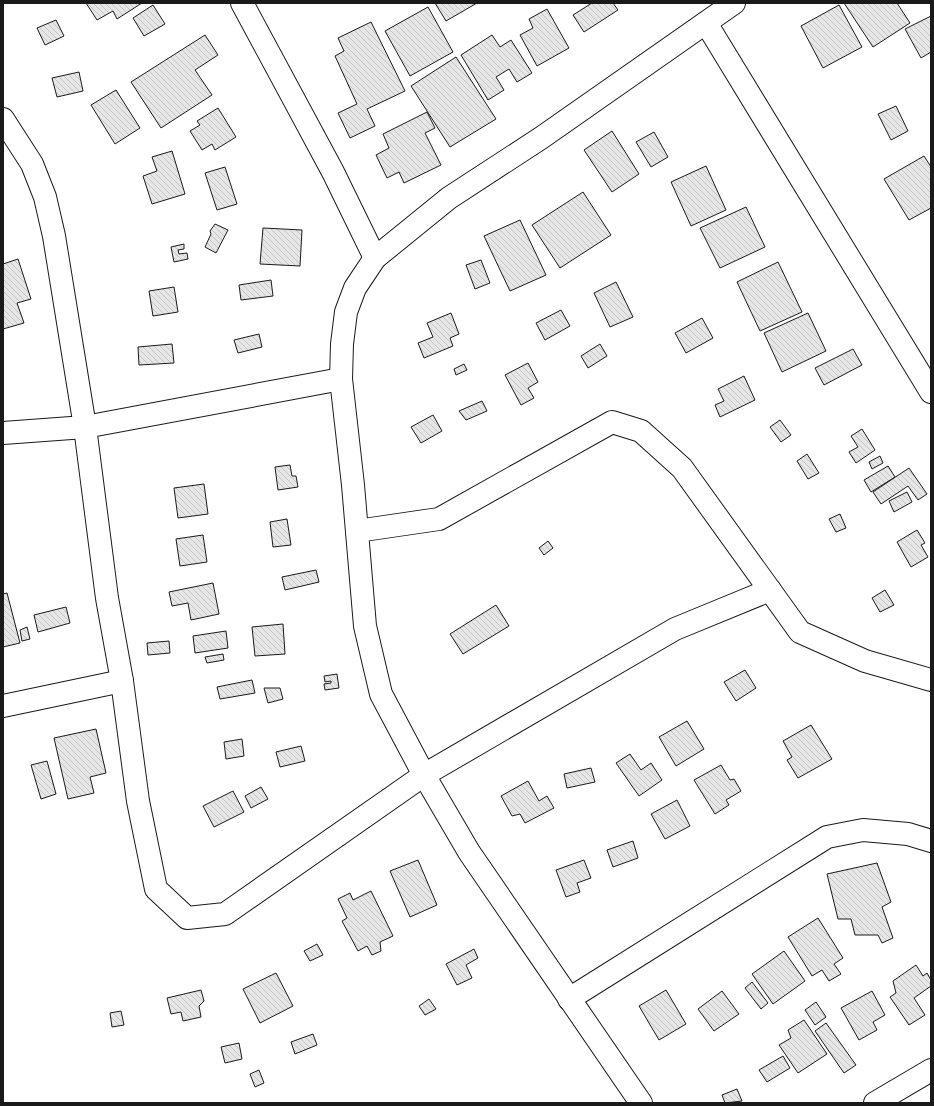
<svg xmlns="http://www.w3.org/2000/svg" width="934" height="1106" viewBox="0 0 934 1106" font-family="Manrope,sans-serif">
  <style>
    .building { fill: url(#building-back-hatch); stroke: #1a1a1a }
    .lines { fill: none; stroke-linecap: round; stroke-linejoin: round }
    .street-casing { stroke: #1a1a1a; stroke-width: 24 }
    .street { stroke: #fff; stroke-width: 22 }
  </style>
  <defs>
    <pattern id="building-back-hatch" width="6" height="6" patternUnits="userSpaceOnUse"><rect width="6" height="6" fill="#e6e6e6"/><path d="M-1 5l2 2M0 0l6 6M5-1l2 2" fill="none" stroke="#c5c5c5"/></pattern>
  </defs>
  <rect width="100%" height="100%" fill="#fff"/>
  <!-- building -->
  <g class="building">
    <polygon points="86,3 142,3 117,19 113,11 97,20"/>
    <polygon points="435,3 477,3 446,21"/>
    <polygon points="592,3 613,3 618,10 584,32 573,15"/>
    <polygon points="844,3 897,3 910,23 873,47"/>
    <polygon points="153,5 165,24 144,36 133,18"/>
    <polygon points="839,5 862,47 823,68 801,26"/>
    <polygon points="428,7 453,52 410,76 385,31"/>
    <polygon points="547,9 569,48 537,66 520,35 533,28 529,19"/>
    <polygon points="931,16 931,52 921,58 905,29"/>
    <polygon points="56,20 64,36 45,45 37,28"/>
    <polygon points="371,22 405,91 367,109 375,126 350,138 338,113 357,104 335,56 344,51 338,38"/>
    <polygon points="205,35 218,55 195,70 212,95 161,128 131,82"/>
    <polygon points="492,35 500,47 511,40 532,73 517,82 509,69 496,77 504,90 488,100 461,55"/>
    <polygon points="456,57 496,119 450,147 411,86"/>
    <polygon points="79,72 83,91 57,97 52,78"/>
    <polygon points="116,90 140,128 115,144 91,105"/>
    <polygon points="896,106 908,131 891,140 878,114"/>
    <polygon points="218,108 236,137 215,150 212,144 202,150 190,131 200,125 197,121"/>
    <polygon points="427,112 435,128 425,133 441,165 404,183 399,172 387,178 376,155 389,148 383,134"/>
    <polygon points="612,131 639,174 612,192 584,150"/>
    <polygon points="654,132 668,157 651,167 636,142"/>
    <polygon points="172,151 185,194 152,204 143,176 157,171 152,157"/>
    <polygon points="924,156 931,167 931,208 909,220 884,179"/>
    <polygon points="706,166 726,210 691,226 671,182"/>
    <polygon points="225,167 237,204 217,210 205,173"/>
    <polygon points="583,192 611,235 560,268 532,225"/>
    <polygon points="746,207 765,247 720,268 700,228"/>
    <polygon points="520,220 546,275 510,291 484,236"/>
    <polygon points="215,224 228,230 216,253 205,247 211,234 210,231"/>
    <polygon points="263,228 302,230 300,266 260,264"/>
    <polygon points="184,244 184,249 178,250 179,254 187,253 188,259 174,262 171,247"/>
    <polygon points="18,259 31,299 17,303 24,323 3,329 3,264"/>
    <polygon points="481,260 490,283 475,289 466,265"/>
    <polygon points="778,262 802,312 760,331 737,282"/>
    <polygon points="271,280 273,296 241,300 239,285"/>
    <polygon points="616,282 633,317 610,327 594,293"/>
    <polygon points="174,287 178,312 153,316 149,291"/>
    <polygon points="561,310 570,326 545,340 536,323"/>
    <polygon points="451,313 459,334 450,338 453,346 424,358 418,343 433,337 427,323"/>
    <polygon points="808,313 826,351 782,372 764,333"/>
    <polygon points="702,318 713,338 686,353 675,333"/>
    <polygon points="259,334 262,347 238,353 234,340"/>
    <polygon points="172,344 174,363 139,365 138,347"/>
    <polygon points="600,344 607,356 588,368 581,356"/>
    <polygon points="853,349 862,365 824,385 815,368"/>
    <polygon points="528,363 538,382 528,388 534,398 521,405 505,375"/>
    <polygon points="464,364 467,370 456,375 454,369"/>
    <polygon points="744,376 755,400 720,417 715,405 724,401 718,389"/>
    <polygon points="482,401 487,411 466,420 459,411"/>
    <polygon points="433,415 442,431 421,443 411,427"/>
    <polygon points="780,420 791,435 781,442 770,427"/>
    <polygon points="862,429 875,450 856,463 849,452 858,447 851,436"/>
    <polygon points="807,454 819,473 808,479 797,461"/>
    <polygon points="880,456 883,463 872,469 869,462"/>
    <polygon points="290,465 292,476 296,476 298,487 278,490 275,467"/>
    <polygon points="888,466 895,477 871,492 864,480"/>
    <polygon points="909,468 927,494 918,500 908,486 881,504 873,492"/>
    <polygon points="204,484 208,514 178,518 174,488"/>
    <polygon points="907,492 912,502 894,512 889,501"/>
    <polygon points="840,514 846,528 836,532 829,519"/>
    <polygon points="287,519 291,545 273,547 270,522"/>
    <polygon points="917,530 925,543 921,545 928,557 911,567 897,542"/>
    <polygon points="203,535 207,562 180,566 176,539"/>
    <polygon points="548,541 553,548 544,555 539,548"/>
    <polygon points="316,570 319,582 285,590 282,577"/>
    <polygon points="213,583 219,614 191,620 188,603 172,606 169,592"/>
    <polygon points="885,590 894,605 880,612 872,598"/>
    <polygon points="7,593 20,643 3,647 3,594"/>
    <polygon points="496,605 509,626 463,654 450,634"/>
    <polygon points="66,607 70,623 38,632 34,615"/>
    <polygon points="283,624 285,654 255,656 252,627"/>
    <polygon points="27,627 30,639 22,641 20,630"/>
    <polygon points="226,631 228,648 195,653 193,636"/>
    <polygon points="169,641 170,653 148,655 147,643"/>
    <polygon points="223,654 224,660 207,663 205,657"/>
    <polygon points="745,670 756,688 736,701 724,682"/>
    <polygon points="337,674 339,688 325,690 324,684 331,683 331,681 325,682 324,676"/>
    <polygon points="252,680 255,693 220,699 217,687"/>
    <polygon points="264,688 280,688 283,699 268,703"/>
    <polygon points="687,721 704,749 676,766 659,737"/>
    <polygon points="811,725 832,759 798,778 787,760 792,757 783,741"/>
    <polygon points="96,729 106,773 90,777 94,793 68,799 54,738"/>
    <polygon points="242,739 244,756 226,759 224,742"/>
    <polygon points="301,746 305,761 280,767 276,752"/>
    <polygon points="630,754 641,770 651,763 662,780 639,796 616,763"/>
    <polygon points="47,761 56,794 41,799 31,765"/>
    <polygon points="721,765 730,780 734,779 741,791 726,800 729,805 715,814 694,780"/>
    <polygon points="591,768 595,782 567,788 564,774"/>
    <polygon points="528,781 539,801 547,796 554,808 525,823 520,814 512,816 501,796"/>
    <polygon points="261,787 268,799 251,808 245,796"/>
    <polygon points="233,791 244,812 214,827 203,806"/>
    <polygon points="677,800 690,826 665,839 651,814"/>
    <polygon points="633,841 638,858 613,867 607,850"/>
    <polygon points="418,860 437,905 410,917 390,871"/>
    <polygon points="584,860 591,878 577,883 580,892 566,897 556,870"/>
    <polygon points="877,863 891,902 882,907 893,938 882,943 878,935 855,935 851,919 838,919 827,874"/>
    <polygon points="371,891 393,936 380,942 381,951 372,955 367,946 358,951 342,921 347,918 338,899 350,893 353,900"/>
    <polygon points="818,918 843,958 834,964 841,974 829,981 822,970 812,976 788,937"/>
    <polygon points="317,944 323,955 310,961 304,951"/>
    <polygon points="474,949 478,958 466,965 472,978 457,985 446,964"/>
    <polygon points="784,951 805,981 773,1004 752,974"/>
    <polygon points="916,965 923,976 927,973 931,980 931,986 914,998 925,1015 909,1025 890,997 896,993 893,981"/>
    <polygon points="276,973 293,1006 260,1023 243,989"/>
    <polygon points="752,982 768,1003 761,1009 745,988"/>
    <polygon points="201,990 204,1001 199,1006 201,1017 183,1021 181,1012 171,1014 167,998"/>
    <polygon points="666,990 686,1024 659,1040 639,1006"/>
    <polygon points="722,991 739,1014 714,1031 698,1009"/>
    <polygon points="872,991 885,1015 873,1022 877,1030 859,1040 841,1008"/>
    <polygon points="429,999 436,1009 425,1015 419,1006"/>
    <polygon points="816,1002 826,1017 815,1025 805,1010"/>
    <polygon points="121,1011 124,1025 112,1027 110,1013"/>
    <polygon points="804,1020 827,1054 798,1073 779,1045 791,1038 788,1030"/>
    <polygon points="826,1023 856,1065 844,1073 815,1031"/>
    <polygon points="313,1034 317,1045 295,1054 291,1042"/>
    <polygon points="239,1043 242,1059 225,1063 221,1047"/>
    <polygon points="783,1056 790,1068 767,1082 759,1070"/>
    <polygon points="259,1070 264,1083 255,1087 250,1074"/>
    <polygon points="737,1089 742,1101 725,1103 722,1095"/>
  </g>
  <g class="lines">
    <!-- street casing -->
    <g class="street-casing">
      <g id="street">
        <polyline points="242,3 333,172 375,258"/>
        <polyline points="706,23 931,392"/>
        <polyline points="3,119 32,164 45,197 54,236 85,427 3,433"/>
        <polyline points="341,379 85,427 107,598 122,681 138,801 156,889 187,918 225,914 424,775 675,629 770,590"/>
        <polyline points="357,531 439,519 612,422 641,431 682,468 800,632 865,661 931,680"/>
        <polyline points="3,706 122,681"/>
        <polyline points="569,999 827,837 863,830 908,834 931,841"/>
        <polyline points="641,1103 469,852 424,775 381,694 365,626 353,485 341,379 342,344 346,312 355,288 375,258 449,198 541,138 734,3"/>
        <polyline points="875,1103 931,1070"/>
      </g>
    </g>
    <!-- street -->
    <use href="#street" class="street"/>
  </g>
  <!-- border -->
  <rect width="934" height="1106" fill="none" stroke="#1a1a1a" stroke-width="8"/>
</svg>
